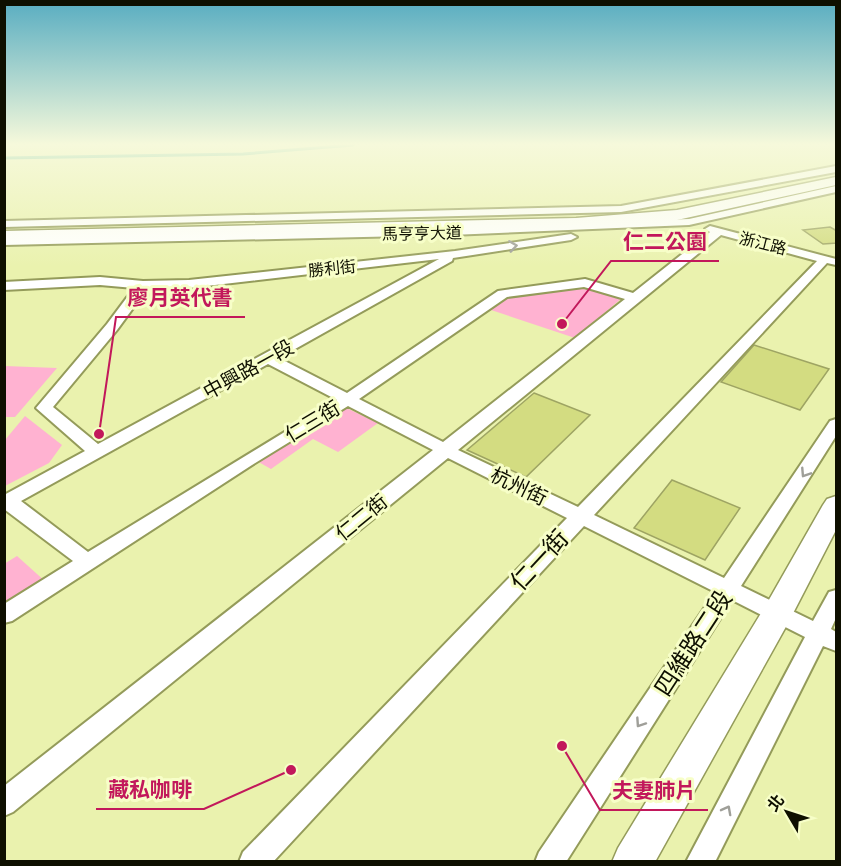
<svg xmlns="http://www.w3.org/2000/svg" width="841" height="866" viewBox="0 0 841 866" font-family="Ubuntu,'Noto Sans TC',sans-serif">
  <style>
    .green { fill: #ffb2d1 }
    .lines { fill: none; stroke-linecap: round; stroke-linejoin: round }
    .stream { stroke: #21a286; stroke-width: 3 }
    .building { fill: #d3dc81; stroke: #9ea463; stroke-width: 1.5 }
    .street-casing { stroke: #949b5a; stroke-width: 4 }
    .secondary-casing { stroke: #949b5a; stroke-width: 3 }
    .street { fill: #fff; fill-rule: evenodd }
    .secondary { fill: #fff; fill-rule: evenodd }
    .oneway { stroke: #9f9f99 }
    .labels { text-anchor: middle; dominant-baseline: central; stroke-width: 6; stroke-linejoin: round; paint-order: stroke }
    .far-street-label { font-size: 16px; fill: #0e0f00; stroke: #f7fec8 }
    .street-label { font-size: 20px; fill: #0e0f00; stroke: #f7fec8 }
    .near-street-label { font-size: 24px; fill: #0e0f00; stroke: #f7fec8 }
    .leader { fill: none; stroke: #c2185b; stroke-width: 2 }
    .callout-dot { fill: #c2185b; stroke: #f7fec8; stroke-width: 2 }
    .callout-label { font-size: 21px; text-anchor: middle; font-weight: bold; fill: #c2185b; stroke: #f7fec8; stroke-width: 6; stroke-linejoin: round; paint-order: stroke }
  </style>
  <rect width="100%" height="100%" fill="#eaf2ae"/>
  <!-- green -->
  <g class="green">
    <polygon points="587,287 622,298 575,338 488,309 508,297"/>
    <polygon points="5,366 57,368 15,417 5,417"/>
    <polygon points="338,404 378,423 338,452 313,439 271,469 255,460"/>
    <polygon points="25,416 62,445 49,463 5,486 5,440"/>
    <polygon points="17,556 47,583 4,609 4,564"/>
  </g>
  <g class="lines">
    <!-- stream -->
    <polyline class="stream" points="4,158 243,154 353,145"/>
  </g>
  <!-- building -->
  <g class="building">
    <polygon points="830,227 837,231 837,243 823,244 803,230"/>
    <polygon points="754,345 829,369 800,410 721,382"/>
    <polygon points="534,393 590,415 526,477 467,450"/>
    <polygon points="672,480 740,508 705,560 634,528"/>
  </g>
  <g class="lines">
    <!-- street casing -->
    <g class="street-casing">
      <g id="street">
        <polygon points="836,166 836,172 621,212 4,227 4,221 621,206"/>
        <polygon points="836,186 836,192 689,225 451,235 4,245 4,239 451,229 689,219"/>
        <path d="M710,226L836,259V265L827,263L594,515L724,578L830,421L836,419V436L741,586L813,621L829,592L836,590V618L831,629L836,632V651L823,646L715,862H686L805,637L732,600L566,862H535L539,852L715,592L584,526L273,862H239L243,852L567,518L448,458L13,812L4,816V786L433,450L348,406L252,465L12,621L4,623V604L73,561L4,509V495L85,451L36,408L107,324L134,288L100,285L4,290V282L100,277L143,281L189,280L455,251L571,234L577,237L571,240L453,258L452,261L279,358L347,393L498,291L585,279L633,293L710,232L705,229ZM721,235L817,261L578,507L458,450ZM439,259L98,444L53,407L117,330L147,289L189,288ZM584,287L625,299L443,442L359,399L507,297ZM268,364L337,400L88,552L21,501Z"/>
      </g>
    </g>
    <!-- secondary casing -->
    <g class="secondary-casing">
      <g id="secondary">
        <polygon points="836,177 836,185 677,220 576,228 4,241 4,231 576,218 677,210"/>
        <polygon points="836,496 836,530 788,623 655,862 612,862 618,848 766,605 823,505 827,499"/>
      </g>
    </g>
    <!-- street -->
    <use href="#street" class="street"/>
    <!-- secondary -->
    <use href="#secondary" class="secondary"/>
  </g>
  <!-- one-way arrows -->
  <defs><path id="oneway-chevron" d="M-2-3.5L2.5 0L-2 3.5" fill="none" stroke-width="1.6" stroke-linecap="round" stroke-linejoin="round" transform="scale(1.5)"/></defs>
  <g class="oneway">
    <use href="#oneway-chevron" transform="translate(513 246) rotate(-8)"/>
    <use href="#oneway-chevron" transform="translate(805 473) rotate(123)"/>
    <use href="#oneway-chevron" transform="translate(640 723) rotate(124)"/>
    <use href="#oneway-chevron" transform="translate(727 810) rotate(-62)"/>
  </g>
  <!-- sky -->
  <linearGradient id="sky" x2="0" y2="1"><stop stop-color="#58adc1"/><stop offset="0.54" stop-color="#f6f9db"/><stop offset="1" stop-color="#f6f9db" stop-opacity="0"/></linearGradient>
  <rect width="841" height="267" fill="url(#sky)"/>
  <g class="labels">
    <!-- far-street labels -->
    <g class="far-street-label">
      <text transform="translate(422 233) rotate(-1)">馬亨亨大道</text>
      <text transform="translate(763 243) rotate(14)">浙江路</text>
      <text transform="translate(332 268) rotate(-6)">勝利街</text>
    </g>
    <!-- street labels -->
    <g class="street-label">
      <text transform="translate(248 369) rotate(-29)">中興路一段</text>
      <text transform="translate(312 421) rotate(-31)">仁三街</text>
      <text transform="translate(519 486) rotate(26)">杭州街</text>
      <text transform="translate(361 517) rotate(-39)">仁二街</text>
    </g>
    <!-- near-street labels -->
    <g class="near-street-label">
      <text transform="translate(539 560) rotate(-47)">仁一街</text>
      <text transform="translate(693 643) rotate(-57)">四維路二段</text>
    </g>
  </g>
  <!-- callouts -->
  <path class="leader" d="M562 324L611 261H719M99 434L116 317H245M291 770L204 809H96M562 746L600 810H708"/>
  <g class="callout-dot">
    <circle cx="562" cy="324" r="6"/>
    <circle cx="99" cy="434" r="6"/>
    <circle cx="291" cy="770" r="6"/>
    <circle cx="562" cy="746" r="6"/>
  </g>
  <g class="callout-label">
    <text x="665" y="249">仁二公園</text>
    <text x="180" y="305">廖月英代書</text>
    <text x="150" y="797">藏私咖啡</text>
    <text x="654" y="798">夫妻肺片</text>
  </g>
  <!-- border -->
  <rect width="841" height="866" fill="none" stroke="#0e0f00" stroke-width="12"/>
  <!-- north arrow -->
  <g transform="translate(787 812) rotate(309)" stroke="#f7fec8" stroke-width="4.5" paint-order="stroke">
  <path d="M0-4.5L10 22L0 15L-10 22Z" fill="#0e0f00"/>
  <text y="-9" font-size="16" font-weight="bold" text-anchor="middle" fill="#0e0f00">北</text>
  </g>
</svg>
